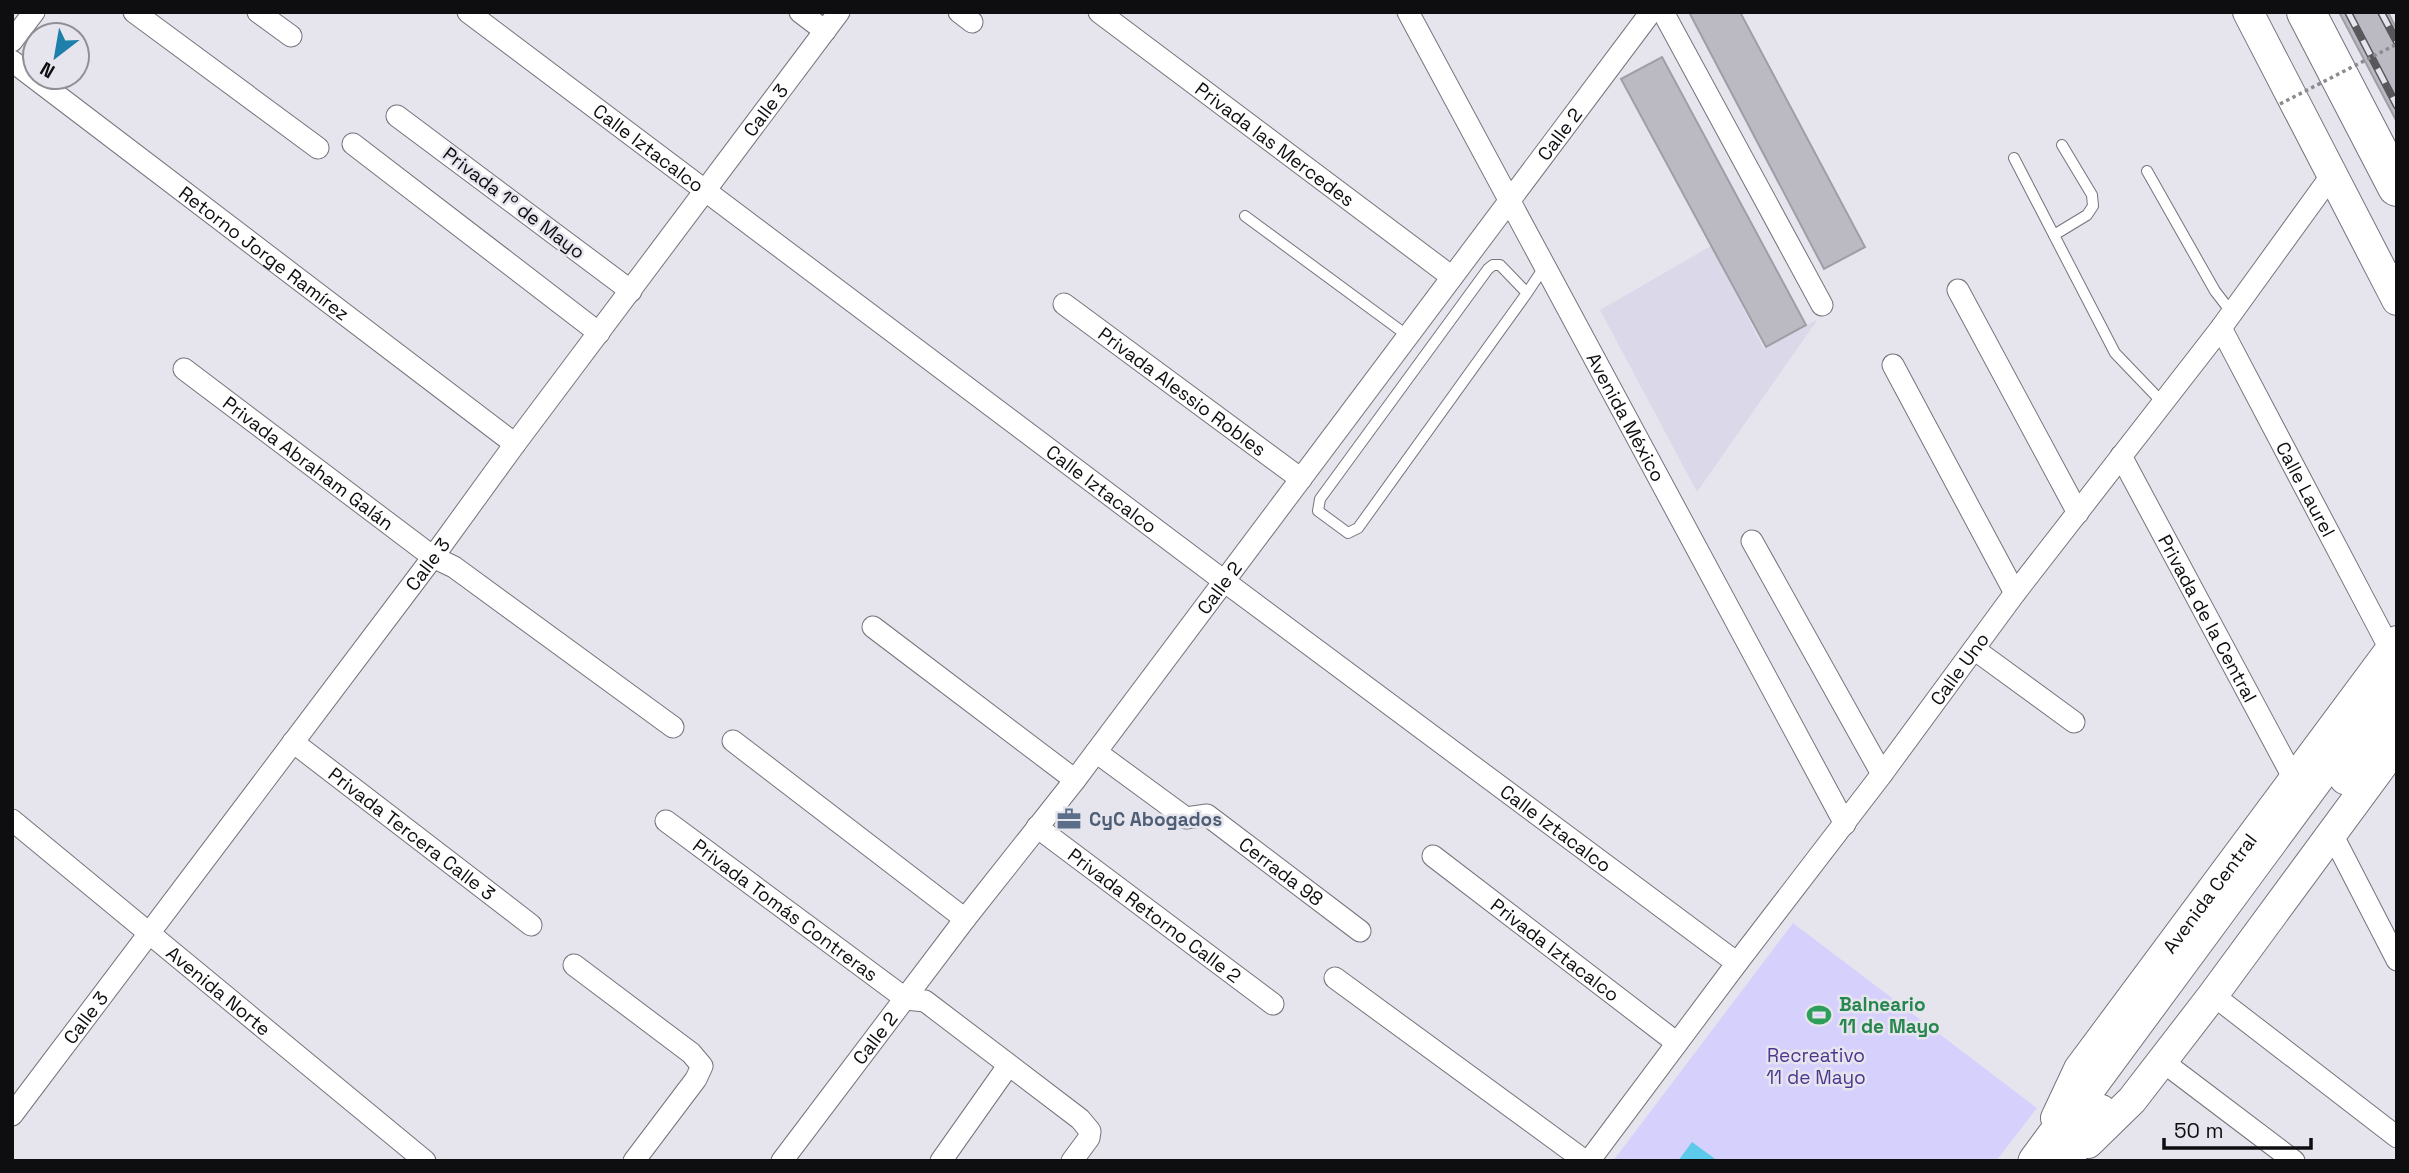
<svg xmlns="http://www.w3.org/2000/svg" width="2409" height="1173" viewBox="0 0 2409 1173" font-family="'Space Grotesk',sans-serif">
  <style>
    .built { fill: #dbd9e9 }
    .green { fill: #d6d1fc }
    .water { fill: #5ecaeb }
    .building { fill: #bbbac2; stroke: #9f9ea6; stroke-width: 2 }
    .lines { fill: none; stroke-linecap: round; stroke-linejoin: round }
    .lane-casing { stroke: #75747c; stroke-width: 12 }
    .street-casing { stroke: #75747c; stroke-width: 23 }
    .secondary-casing { stroke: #75747c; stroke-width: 32 }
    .primary-casing { stroke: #75747c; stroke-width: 35 }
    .highway-casing { stroke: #75747c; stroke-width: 40 }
    .lane { stroke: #fff; stroke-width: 10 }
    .street { stroke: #fff; stroke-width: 21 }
    .secondary { stroke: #fff; stroke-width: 30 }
    .primary { stroke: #fff; stroke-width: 33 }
    .highway { stroke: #fff; stroke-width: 38 }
    .rail-casing { stroke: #58575c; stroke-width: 8 }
    .rail { stroke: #e6e5ee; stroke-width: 5; stroke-dasharray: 16; stroke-linecap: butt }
    .path-bridge { stroke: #8b8a90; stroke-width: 3.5; stroke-dasharray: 3.5 3.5; stroke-linecap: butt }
    .labels { text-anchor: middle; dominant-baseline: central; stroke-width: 5; stroke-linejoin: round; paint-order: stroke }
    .street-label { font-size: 19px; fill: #0e0d10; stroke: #e6e5ee }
    .service-label { font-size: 19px; font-weight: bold; fill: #4e5e75; stroke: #e6e5ee; text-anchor: start }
    .leisure-label { font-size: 19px; font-weight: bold; fill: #27864d; stroke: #e6e5ee; text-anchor: start }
    .park-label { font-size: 19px; fill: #4d368e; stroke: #e6e5ee }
  </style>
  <rect width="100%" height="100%" fill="#e6e5ee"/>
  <!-- built -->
  <polygon class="built" points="1711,246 1764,349 1818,319 1697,492 1600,310"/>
  <!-- green -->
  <polygon class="green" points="1793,923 2037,1108 1996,1161 1613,1161"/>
  <!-- water -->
  <polygon class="water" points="1692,1142 1718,1161 1678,1161"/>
  <!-- building -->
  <g class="building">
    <polygon points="1689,12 1740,12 1865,247 1824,269"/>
    <polygon points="2339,12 2388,12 2397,30 2397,122"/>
    <polygon points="1662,57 1806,325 1766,347 1621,79"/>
  </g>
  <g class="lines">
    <!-- lane casing -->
    <g class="lane-casing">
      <g id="lane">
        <polyline points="2014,158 2115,353 2162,402"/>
        <polyline points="2147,171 2215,291 2232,313"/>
        <polyline points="1245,216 1408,336"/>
        <polyline points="2054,235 2087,215 2093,206 2092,195 2062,145"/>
        <polyline points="1527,293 1500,265 1493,265 1488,269 1320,499 1318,511 1348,533 1358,528 1527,293 1545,266"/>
      </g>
    </g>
    <!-- street casing -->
    <g class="street-casing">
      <g id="street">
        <polyline points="134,12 318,148"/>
        <polyline points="258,12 291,36"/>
        <path id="s1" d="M468,12L1224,581L1737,963"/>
        <polyline points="800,12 825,31"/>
        <polyline points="959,12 972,22"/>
        <path id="s2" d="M1099,12L1452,277"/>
        <path id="s3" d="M1408,12L1845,824"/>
        <polyline points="1663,12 1822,305"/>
        <polyline points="12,41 34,12"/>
        <path id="s4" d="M12,61L515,444"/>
        <polyline points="397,116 631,291"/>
        <polyline points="353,144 599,333"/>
        <polyline points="1958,290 2078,513"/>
        <path id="s5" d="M1064,304L1301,479"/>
        <path id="s6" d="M2221,328L2390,649"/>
        <polyline points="1893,365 2015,593"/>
        <path id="s7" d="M184,369L433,557L454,567L673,727"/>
        <path id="s8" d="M2121,456L2294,779"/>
        <polyline points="1752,541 1882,774"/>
        <polyline points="873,627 1075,780"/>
        <polyline points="1974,649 2074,722"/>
        <polyline points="733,741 965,919"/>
        <path id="s9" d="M293,742L531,925"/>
        <path id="s10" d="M1096,752L1186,818L1207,815L1360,931"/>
        <path id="s11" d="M12,820L425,1161"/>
        <path id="s12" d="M666,821L906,999L925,1001L1080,1119L1090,1131L1089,1138L1072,1161"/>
        <path id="s13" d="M1037,827L1273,1004"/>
        <polyline points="2331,832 2397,960"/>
        <path id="s14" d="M1433,856L1677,1043"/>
        <polyline points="574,965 691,1053 702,1066 696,1079 634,1161"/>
        <polyline points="1335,978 1585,1161"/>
        <polyline points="2213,995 2397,1137"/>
        <polyline points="2162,1061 2294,1161"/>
        <path id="s15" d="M12,1115L433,557L515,444L839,12"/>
        <path id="s16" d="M782,1161L965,919L1075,780L1651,12"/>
        <polyline points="941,1161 1008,1066"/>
        <path id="s17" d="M1589,1161L1737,963L1882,774L2015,593L2221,328L2331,176"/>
      </g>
    </g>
    <!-- secondary casing -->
    <g class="secondary-casing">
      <g id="secondary">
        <polyline points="2248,12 2397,300"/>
        <path id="s18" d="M2056,1118L2079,1069L2397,641"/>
        <polyline points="2088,1143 2132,1100 2213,995 2397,745"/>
      </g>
    </g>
    <!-- primary casing -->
    <g class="primary-casing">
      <g id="primary">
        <polyline points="2346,778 2397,710"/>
        <polyline points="2035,1161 2397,670"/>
        <polyline points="2064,1161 2100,1111"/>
      </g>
    </g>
    <!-- highway casing -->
    <g class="highway-casing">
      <polyline id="highway" points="2306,12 2397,187"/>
    </g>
    <!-- lane -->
    <use href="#lane" class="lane"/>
    <!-- street -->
    <use href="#street" class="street"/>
    <!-- secondary -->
    <use href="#secondary" class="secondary"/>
    <!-- primary -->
    <use href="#primary" class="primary"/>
    <!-- highway -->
    <use href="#highway" class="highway"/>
    <!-- rail casing -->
    <g class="rail-casing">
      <g id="rail">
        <polyline points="2348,12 2397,106"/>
        <polyline points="2381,12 2397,42"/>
      </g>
    </g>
    <!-- rail -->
    <use href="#rail" class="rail"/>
    <!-- path-bridge -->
    <polyline class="path-bridge" points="2280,104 2397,44"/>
  </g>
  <!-- icons -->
  <defs>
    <g id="office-bare" transform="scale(1.89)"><path d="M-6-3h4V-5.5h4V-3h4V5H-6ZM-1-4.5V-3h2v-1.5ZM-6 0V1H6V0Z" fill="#5c6f8a" stroke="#e6e5ee" stroke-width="2.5" paint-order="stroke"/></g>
    <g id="stadium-bare" transform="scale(1.89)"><path d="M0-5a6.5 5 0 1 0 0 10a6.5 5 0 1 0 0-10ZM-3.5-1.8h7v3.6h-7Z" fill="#2e9e5b" stroke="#e6e5ee" stroke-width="2.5" paint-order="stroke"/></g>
  </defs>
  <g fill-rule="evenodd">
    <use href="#office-bare" x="1069" y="819"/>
    <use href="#stadium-bare" x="1819" y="1015"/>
  </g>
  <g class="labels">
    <!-- street labels -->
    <g class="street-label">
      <text stroke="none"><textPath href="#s15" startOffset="1256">Calle 3</textPath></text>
      <text stroke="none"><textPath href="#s16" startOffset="1288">Calle 2</textPath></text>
      <text stroke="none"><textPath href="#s2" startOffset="220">Privada las Mercedes</textPath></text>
      <text stroke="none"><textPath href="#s1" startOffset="226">Calle Iztacalco</textPath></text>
      <text transform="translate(514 203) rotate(37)">Privada 1º de Mayo</text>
      <text stroke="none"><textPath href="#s4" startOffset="317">Retorno Jorge Ramírez</textPath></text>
      <text stroke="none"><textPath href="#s5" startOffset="147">Privada Alessio Robles</textPath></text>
      <text stroke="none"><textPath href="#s3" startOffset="460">Avenida México</textPath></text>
      <text stroke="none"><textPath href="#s7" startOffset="156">Privada Abraham Galán</textPath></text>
      <text stroke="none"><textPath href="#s1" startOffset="793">Calle Iztacalco</textPath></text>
      <text stroke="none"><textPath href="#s6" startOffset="182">Calle Laurel</textPath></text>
      <text stroke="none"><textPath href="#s15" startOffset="690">Calle 3</textPath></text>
      <text stroke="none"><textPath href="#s16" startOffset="721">Calle 2</textPath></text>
      <text stroke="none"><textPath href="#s8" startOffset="184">Privada de la Central</textPath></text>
      <text stroke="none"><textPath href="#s17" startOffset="616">Calle Uno</textPath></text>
      <text stroke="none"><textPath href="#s1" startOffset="1360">Calle Iztacalco</textPath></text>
      <text stroke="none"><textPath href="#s9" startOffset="150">Privada Tercera Calle 3</textPath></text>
      <text stroke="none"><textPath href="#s10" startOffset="226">Cerrada 98</textPath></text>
      <text stroke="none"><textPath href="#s18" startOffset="273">Avenida Central</textPath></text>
      <text stroke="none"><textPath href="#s12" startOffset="149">Privada Tomás Contreras</textPath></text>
      <text stroke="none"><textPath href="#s13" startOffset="147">Privada Retorno Calle 2</textPath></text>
      <text stroke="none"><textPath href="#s14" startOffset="154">Privada Iztacalco</textPath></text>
      <text stroke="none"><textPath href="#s11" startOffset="268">Avenida Norte</textPath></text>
      <text stroke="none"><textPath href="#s15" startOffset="122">Calle 3</textPath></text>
      <text stroke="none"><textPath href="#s16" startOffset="154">Calle 2</textPath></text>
    </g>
    <!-- service labels -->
    <g class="service-label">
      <text x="1089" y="819">CyC Abogados</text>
    </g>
    <!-- leisure labels -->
    <g class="leisure-label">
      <text x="1839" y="1004">Balneario<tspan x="1839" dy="22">11 de Mayo</tspan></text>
    </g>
    <!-- park labels -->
    <g class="park-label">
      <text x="1816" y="1055">Recreativo<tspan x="1816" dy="22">11 de Mayo</tspan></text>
    </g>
  </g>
  <!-- border -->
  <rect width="2409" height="1173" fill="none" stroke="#0e0d10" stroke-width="28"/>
  <!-- north arrow -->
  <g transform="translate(56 56) rotate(211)"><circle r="33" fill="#e6e5ee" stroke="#908f95" stroke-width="2"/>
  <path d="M0-5L12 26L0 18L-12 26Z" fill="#1f7fab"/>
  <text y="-10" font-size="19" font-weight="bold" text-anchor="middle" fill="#0e0d10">N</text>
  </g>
  <!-- scale -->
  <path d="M2164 1138v10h147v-10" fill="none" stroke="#0e0d10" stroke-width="3.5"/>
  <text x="2174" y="1138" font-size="21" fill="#0e0d10" stroke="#e6e5ee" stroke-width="5" paint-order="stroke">50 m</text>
</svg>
